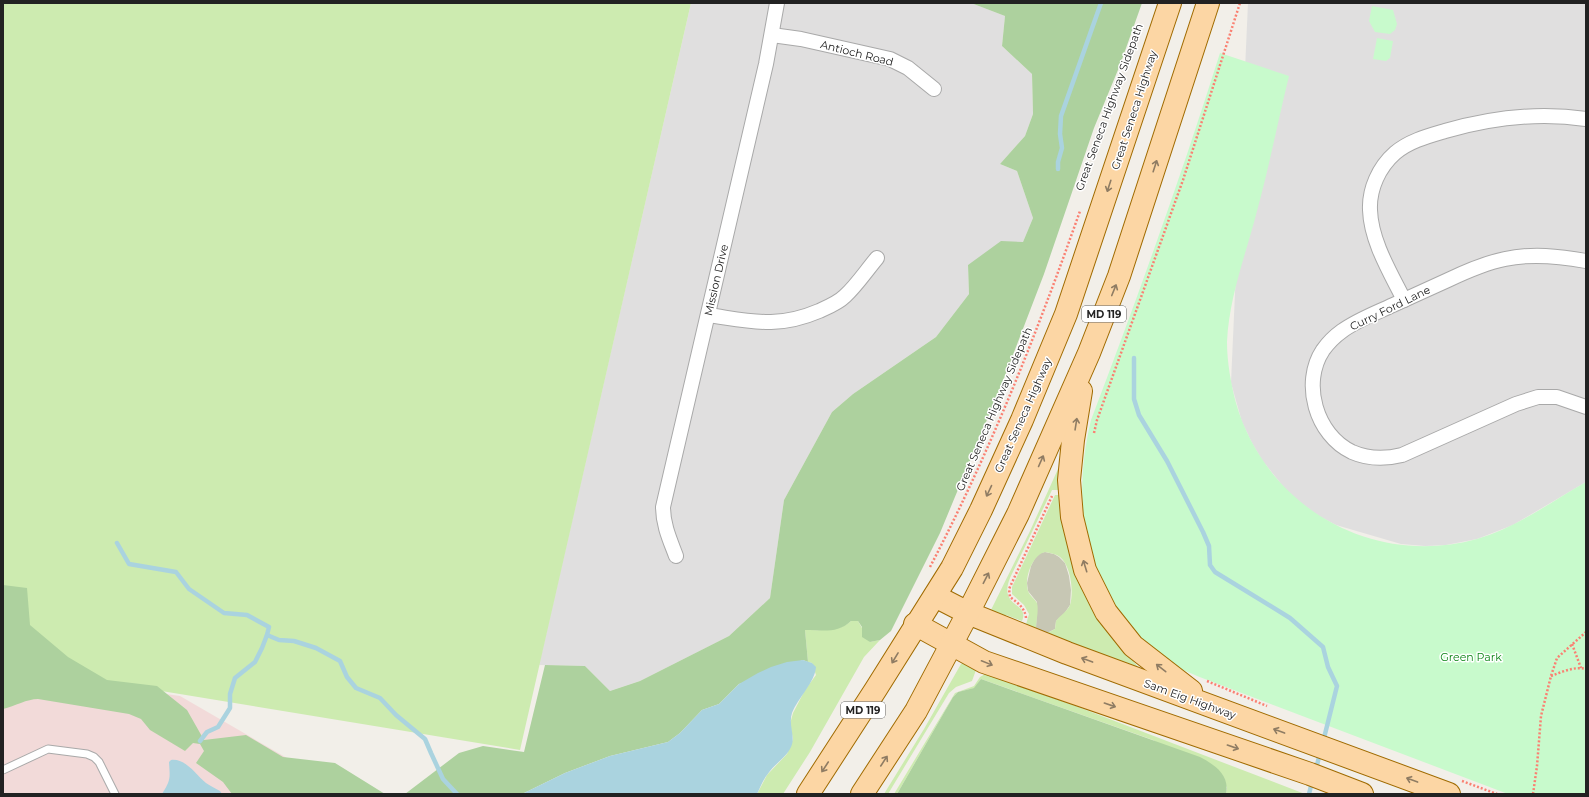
<svg xmlns="http://www.w3.org/2000/svg" width="1589" height="797" viewBox="0 0 1589 797" font-family="Montserrat,sans-serif">
  <style>
    .residential { fill: #e0dfdf }
    .commercial { fill: #f2dad9 }
    .construction { fill: #c7c7b4 }
    .grass { fill: #cdebb0; fill-rule: evenodd }
    .forest { fill: #add19e }
    .park { fill: #c8facc }
    .water { fill: #aad3df }
    .lines { fill: none; stroke-linecap: round; stroke-linejoin: round }
    .stream { stroke: #aad3df; stroke-width: 4.5 }
    .lane-casing { stroke: #a9a9a9; stroke-width: 9 }
    .street-casing { stroke: #a9a9a9; stroke-width: 16 }
    .primary-casing { stroke: #a06b00; stroke-width: 24 }
    .path { stroke: #fa8072; stroke-width: 2.5; stroke-dasharray: 2 2; stroke-linecap: butt }
    .lane { stroke: #fff; stroke-width: 7 }
    .street { stroke: #fff; stroke-width: 14 }
    .primary { stroke: #fcd6a4; stroke-width: 22 }
    .oneway { stroke: #8f7c63 }
    .labels { text-anchor: middle; dominant-baseline: central; stroke-width: 3; stroke-linejoin: round; paint-order: stroke }
    .shield { fill: #fff; stroke: #646464; stroke-width: 1 }
    .shield-label { font-size: 10px; font-weight: bold; fill: #222 }
    .street-label { font-size: 11px; fill: #222; stroke: #fff }
    .park-label { font-size: 11px; fill: #0c8416; stroke: #fff }
  </style>
  <rect width="100%" height="100%" fill="#f2efe9"/>
  <!-- residential -->
  <g class="residential">
    <polygon points="691,3 971,3 1005,16 1002,46 1032,74 1033,114 1025,136 1000,164 1017,171 1033,218 1023,242 968,265 969,294 936,337 853,394 832,412 784,500 770,598 729,636 640,681 610,691 585,666 539,665"/>
    <polygon points="1248,3 1586,3 1586,482 1513,525 1477,539 1446,545 1425,546 1401,544 1336,525 1319,516 1303,505 1286,490 1262,460 1252,443 1242,422 1231,383"/>
  </g>
  <!-- commercial -->
  <polygon class="commercial" points="3,671 180,696 318,776 315,794 3,794"/>
  <!-- construction -->
  <polygon class="construction" points="1045,552 1054,554 1059,557 1065,563 1069,576 1071,590 1070,605 1064,614 1056,621 1055,629 1047,633 1036,628 1037,606 1037,602 1028,591 1027,583 1031,566 1035,558 1040,553"/>
  <!-- grass -->
  <g class="grass">
    <polygon points="3,3 691,3 520,750 3,665"/>
    <path d="M1060,468L1059,490H1052L1010,578C998,608 1030,602 1022,621L1006,615L1004,621L990,612L1030,531L1058,469Z"/>
    <path d="M1055,495H1059L1121,647L1140,669L1025,628L1029,614L1024,605L1012,594V587ZM1045,552C1050,553 1056,554 1060,557C1071,566 1074,592 1070,605C1067,612 1060,615 1056,621L1055,629L1047,633L1036,628C1036,621 1039,611 1037,603C1035,599 1030,596 1028,591C1024,579 1032,555 1045,552Z"/>
    <path d="M851,621H858L870,642L880,640L864,657L810,752L783,794H757L767,775L787,754L793,739L790,724L793,713L805,690L816,675L812,663L808,662L805,630C820,630 839,632 851,621Z"/>
    <polygon points="963,663 976,670 972,681 956,687 949,693 888,794 884,794 924,729 961,664"/>
    <polygon points="985,674 1073,705 1305,794 1226,794 1227,787 1153,740 981,679 975,688 958,692 953,697 897,794 894,794 955,693 974,686 980,677"/>
  </g>
  <!-- forest -->
  <g class="forest">
    <path d="M971,3H1142L1120,65L1094,128L1044,274L1001,386L940,533L891,631L880,640L870,642L862,637V627L858,621H851C837,634 823,630 805,630L808,662L803,660L739,684L719,704L702,710L680,733L668,742L610,756L565,773L522,794H405L459,753L483,746L524,752L545,665L585,666L610,691L640,681L729,636L770,598L784,500L832,412L853,394L936,337L969,294L968,265L1001,241L1023,242L1033,218L1017,171L1000,164L1025,136L1033,114L1032,74L1002,46L1005,16Z"/>
    <path d="M3,585L27,588L30,625L68,657L107,680L157,686L187,710L204,740L246,735L283,757L335,763L385,794H232L223,782L196,763L204,751L200,744L193,743L185,751L150,730L141,719L129,714L38,699C27,699 15,706 3,709Z"/>
    <path d="M981,679L1200,757C1215,765 1230,775 1226,794H897L953,697L958,692L974,688Z"/>
  </g>
  <!-- park -->
  <g class="park">
    <polygon points="1372,6 1393,10 1397,24 1395,30 1390,34 1375,32 1369,21"/>
    <polygon points="1377,38 1393,41 1390,58 1386,61 1373,59"/>
    <path d="M1220,53L1289,76C1278,121 1269,167 1257,211C1246,254 1229,297 1227,342C1227,362 1231,384 1236,403C1266,507 1372,568 1477,539C1517,527 1551,502 1586,482V794H1508L1197,676C1186,671 1172,666 1162,658C1147,648 1135,633 1124,619C1080,559 1074,491 1091,420C1137,299 1181,177 1220,53Z"/>
  </g>
  <!-- water -->
  <g class="water">
    <path d="M803,660L812,663L816,667C815,682 798,698 792,713C788,725 796,737 791,747C786,758 774,764 767,775C763,780 760,788 757,794H522L565,773L610,756L668,742L680,733L702,710L719,704L739,684L758,673L771,667L787,662Z"/>
    <path d="M171,760C186,758 196,775 206,783C210,786 215,788 220,791L222,794H162C171,780 170,778 169,762Z"/>
  </g>
  <g class="lines">
    <!-- stream -->
    <g class="stream">
      <polyline points="1058,169 1058,162 1062,148 1060,134 1061,116 1101,3"/>
      <polyline points="1134,358 1134,399 1139,415 1167,461 1203,532 1209,546 1210,565 1215,572 1290,618 1323,647 1328,667 1337,686 1323,742"/>
      <polyline points="117,543 129,564 176,572 189,589 224,613 247,615 269,627 267,635 279,640 294,641 316,648 340,661 347,677 356,688 380,698 396,715 425,739 431,753 443,779 457,794"/>
      <polyline points="200,741 207,732 218,727 230,708 230,694 235,678 255,662 262,648 267,635"/>
      <polyline points="1316,769 1320,753"/>
      <polyline points="1309,794 1312,782"/>
    </g>
    <!-- lane casing -->
    <g class="lane-casing">
      <polyline id="lane" points="3,770 48,749 87,754 94,757 99,762 115,794"/>
    </g>
    <!-- street casing -->
    <g class="street-casing">
      <g id="street">
        <polyline points="772,35 801,39 890,59 908,68 934,89"/>
        <path d="M1586,261C1559,256 1532,253 1505,259C1485,263 1467,271 1448,280C1430,288 1411,297 1393,305C1376,313 1357,320 1342,331C1335,336 1328,343 1323,350C1301,383 1316,435 1352,452C1368,459 1386,459 1402,455L1516,404L1538,397H1557L1586,407"/>
        <path d="M1404,300C1390,272 1371,241 1370,210C1369,189 1379,167 1395,153C1409,141 1428,136 1445,131C1490,118 1539,112 1586,119"/>
        <path d="M708,315C751,321 777,329 819,311C828,307 838,303 845,296C857,285 866,271 877,258"/>
        <path d="M676,556C670,540 663,525 663,507L766,64L777,3"/>
      </g>
    </g>
    <!-- primary casing -->
    <g class="primary-casing">
      <g id="primary">
        <polyline points="1081,391 1073,440 1069,480 1072,517 1085,570 1106,612 1133,646 1191,691"/>
        <polyline points="935,596 968,613 1067,653 1449,794"/>
        <polyline points="915,624 984,662 1310,774 1362,794"/>
        <polyline points="808,794 876,689 952,568 981,510 1022,420 1066,314 1170,3"/>
        <polyline points="862,794 916,711 968,613 1018,514 1089,353 1119,276 1208,3"/>
      </g>
    </g>
    <!-- path -->
    <g class="path">
      <polyline points="1094,433 1097,420 1183,180 1240,3"/>
      <path d="M930,567C990,452 1037,333 1080,211"/>
      <path d="M1026,618C1025,608 1018,603 1010,597L1009,589L1052,496"/>
      <polyline points="1572,644 1581,668"/>
      <path d="M1551,676C1562,672 1574,666 1586,669"/>
      <polyline points="1207,681 1267,706"/>
      <polyline points="1462,781 1497,794"/>
      <polyline points="1533,794 1537,766 1541,716 1551,676 1557,658 1586,632"/>
    </g>
    <!-- lane -->
    <use href="#lane" class="lane"/>
    <!-- street -->
    <use href="#street" class="street"/>
    <!-- primary -->
    <use href="#primary" class="primary"/>
  </g>
  <!-- one-way arrows -->
  <defs><path id="oneway-shaft" d="M-6 0H5M1.5-3L5.5 0L1.5 3" fill="none" stroke-width="1.6" stroke-linecap="round" stroke-linejoin="round"/></defs>
  <g class="oneway">
    <use href="#oneway-shaft" transform="translate(1155 166) rotate(-72)"/>
    <use href="#oneway-shaft" transform="translate(1109 186) rotate(108)"/>
    <use href="#oneway-shaft" transform="translate(1114 290) rotate(-68)"/>
    <use href="#oneway-shaft" transform="translate(1076 424) rotate(-81)"/>
    <use href="#oneway-shaft" transform="translate(1041 461) rotate(-66)"/>
    <use href="#oneway-shaft" transform="translate(989 491) rotate(115)"/>
    <use href="#oneway-shaft" transform="translate(1085 566) rotate(-107)"/>
    <use href="#oneway-shaft" transform="translate(986 578) rotate(-63)"/>
    <use href="#oneway-shaft" transform="translate(895 658) rotate(121)"/>
    <use href="#oneway-shaft" transform="translate(1087 660) rotate(-160)"/>
    <use href="#oneway-shaft" transform="translate(987 663) rotate(22)"/>
    <use href="#oneway-shaft" transform="translate(1161 668) rotate(-142)"/>
    <use href="#oneway-shaft" transform="translate(1110 705) rotate(19)"/>
    <use href="#oneway-shaft" transform="translate(1279 731) rotate(-160)"/>
    <use href="#oneway-shaft" transform="translate(1233 747) rotate(19)"/>
    <use href="#oneway-shaft" transform="translate(884 761) rotate(-57)"/>
    <use href="#oneway-shaft" transform="translate(825 767) rotate(123)"/>
    <use href="#oneway-shaft" transform="translate(1412 780) rotate(-160)"/>
  </g>
  <g class="labels">
    <!-- shield labels -->
    <g class="shield">
      <rect x="1082" y="306" width="44" height="16" rx="3"/>
      <rect x="841" y="702" width="44" height="16" rx="3"/>
    </g>
    <g class="shield-label">
      <text x="1104" y="314">MD 119</text>
      <text x="863" y="710">MD 119</text>
    </g>
    <!-- street labels -->
    <g class="street-label">
      <text transform="translate(857 53) rotate(14)">Antioch Road</text>
      <text transform="translate(1109 107) rotate(-70)">Great Seneca Highway Sidepath</text>
      <text transform="translate(1134 110) rotate(-72)">Great Seneca Highway</text>
      <text transform="translate(716 280) rotate(-77)">Mission Drive</text>
      <text transform="translate(1390 308) rotate(-26)">Curry Ford Lane</text>
      <text transform="translate(994 409) rotate(-67)">Great Seneca Highway Sidepath</text>
      <text transform="translate(1023 415) rotate(-66)">Great Seneca Highway</text>
      <text transform="translate(1190 699) rotate(20)">Sam Eig Highway</text>
    </g>
    <!-- park labels -->
    <g class="park-label">
      <text x="1471" y="657">Green Park</text>
    </g>
  </g>
  <!-- border -->
  <rect width="1589" height="797" fill="none" stroke="#222222" stroke-width="8"/>
</svg>
